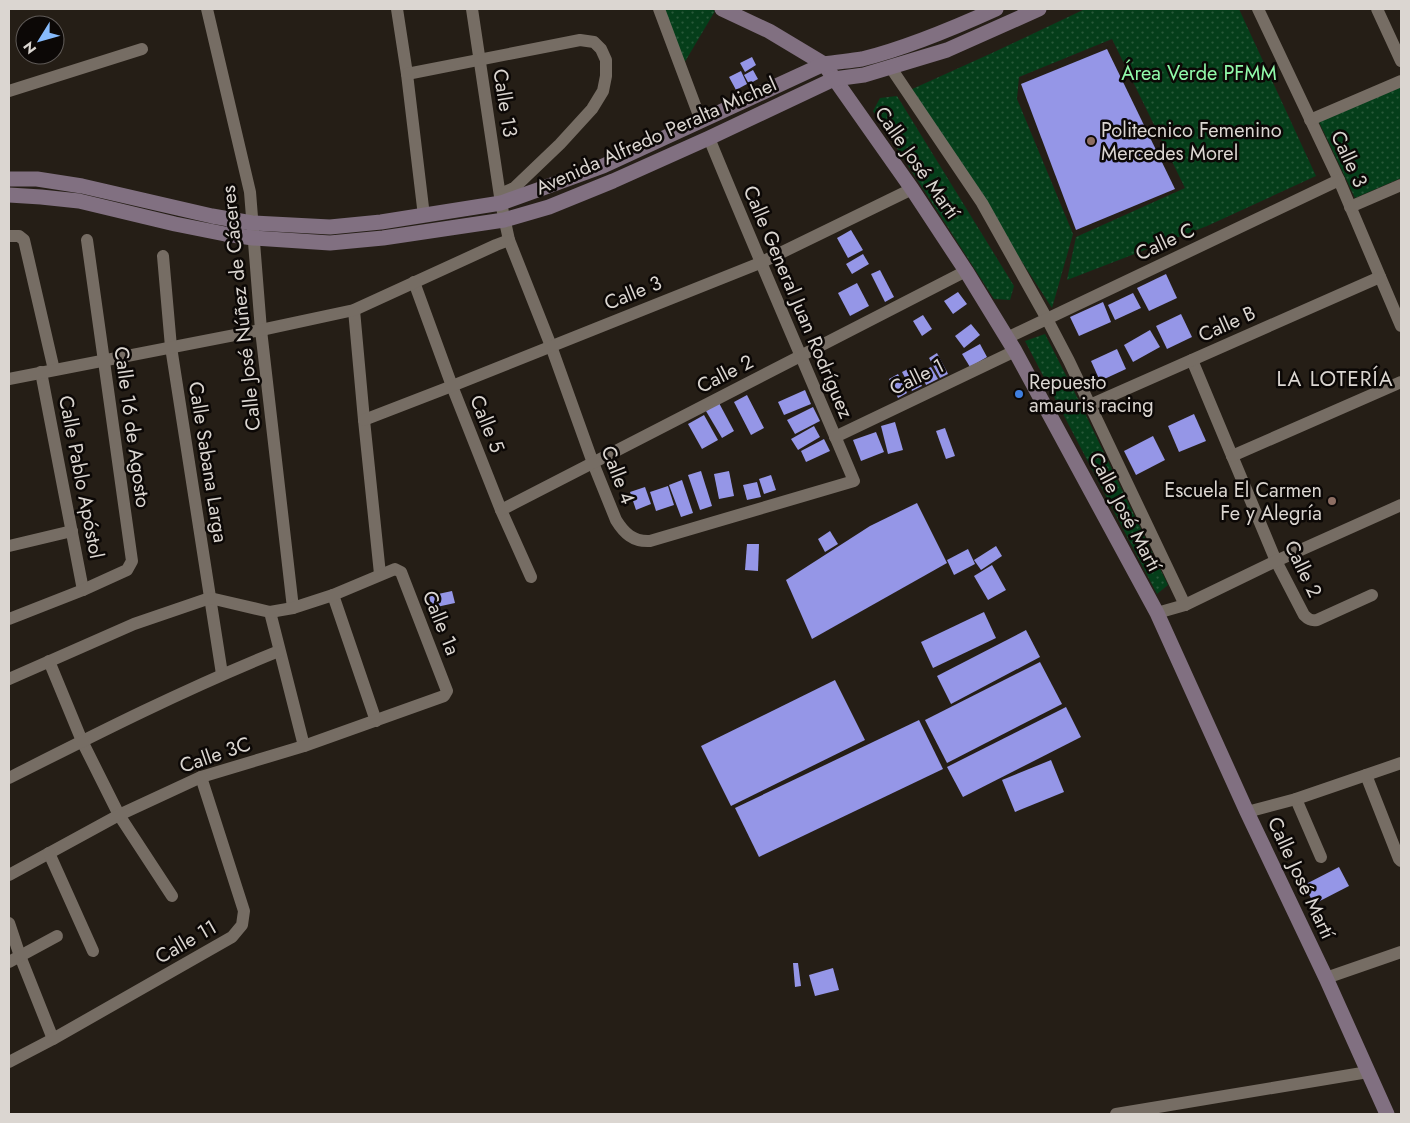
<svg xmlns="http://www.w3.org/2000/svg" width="1410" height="1123" viewBox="0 0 1410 1123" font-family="Jost,sans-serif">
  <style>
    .grass { fill: url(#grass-dots) }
    .building { fill: #9596e7 }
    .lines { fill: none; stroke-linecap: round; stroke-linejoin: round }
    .street { stroke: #766d64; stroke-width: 12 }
    .secondary { stroke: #817081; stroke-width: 15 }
    .education-dot { fill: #8d6e63; stroke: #0c0806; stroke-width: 2 }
    .shop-dot { fill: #3f7fe0; stroke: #0c0806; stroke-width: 2 }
    .labels { text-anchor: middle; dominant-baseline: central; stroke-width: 5; stroke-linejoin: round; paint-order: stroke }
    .park-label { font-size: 20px; fill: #91faaa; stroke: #0c0806 }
    .street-label { font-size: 20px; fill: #dbd6d1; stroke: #0c0806 }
    .poi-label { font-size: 20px; fill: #dbd6d1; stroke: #0c0806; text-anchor: start }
    .neighbourhood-label { font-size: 21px; letter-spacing: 1px; fill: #dbd6d1; stroke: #0c0806 }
  </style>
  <defs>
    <pattern id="grass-dots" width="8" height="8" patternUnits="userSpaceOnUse" patternTransform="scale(1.25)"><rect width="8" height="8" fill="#053e1a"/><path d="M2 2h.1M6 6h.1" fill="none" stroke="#29593a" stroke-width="1.8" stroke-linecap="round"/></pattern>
  </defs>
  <rect width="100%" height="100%" fill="#251e16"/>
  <!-- grass -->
  <g class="grass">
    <polygon points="665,9 711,9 715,11 683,65"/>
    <polygon points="1085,9 1239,9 1316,176 1207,226 1067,280 1076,237 1185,188 1112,39 1019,77 1017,99 1073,234 1052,308 910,90 992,53"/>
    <polygon points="1401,87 1401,178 1355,198 1319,122"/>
    <polygon points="897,96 1014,286 1010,300 994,299 873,111 880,98"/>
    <polygon points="1045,334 1079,401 1168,585 1157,594 1025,341"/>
  </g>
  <!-- building -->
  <g class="building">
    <polygon points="1107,49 1175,189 1076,230 1021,84"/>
    <polygon points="752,57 756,65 745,72 740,63"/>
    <polygon points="753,70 758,79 749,84 744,75"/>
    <polygon points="741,71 747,84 736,90 729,77"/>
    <polygon points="851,230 863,250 848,258 837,238"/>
    <polygon points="863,254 869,264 852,274 846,264"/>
    <polygon points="880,270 894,297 885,302 871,274"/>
    <polygon points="1166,274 1177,298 1149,311 1137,288"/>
    <polygon points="857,283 869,306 850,316 838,293"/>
    <polygon points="958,292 967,304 953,314 944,301"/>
    <polygon points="1133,293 1141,308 1115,320 1108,305"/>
    <polygon points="1103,302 1111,322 1079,336 1070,317"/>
    <polygon points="1181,314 1192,337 1167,349 1156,326"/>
    <polygon points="923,315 932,329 922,336 913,321"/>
    <polygon points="971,324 980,335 964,348 955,336"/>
    <polygon points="1150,330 1160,347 1133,362 1124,345"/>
    <polygon points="980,344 987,357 970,367 962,354"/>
    <polygon points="1117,349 1126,369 1100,381 1091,361"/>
    <polygon points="937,353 948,374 940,378 929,358"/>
    <polygon points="912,367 922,386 912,391 902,372"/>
    <polygon points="931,367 938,379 926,385 920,372"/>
    <polygon points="898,374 907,393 898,398 889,379"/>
    <polygon points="805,390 811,404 784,415 778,402"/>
    <polygon points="747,395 764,428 751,435 734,402"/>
    <polygon points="719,403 734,431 722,438 706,411"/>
    <polygon points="813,407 820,421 795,434 787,420"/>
    <polygon points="1194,414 1206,441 1179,452 1168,426"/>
    <polygon points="704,415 718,440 702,449 688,424"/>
    <polygon points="895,422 903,450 888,454 881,426"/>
    <polygon points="814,426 820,437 798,450 791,439"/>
    <polygon points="945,428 955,456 946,459 936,431"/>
    <polygon points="876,432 884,452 861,461 853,440"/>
    <polygon points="1153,436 1165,460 1136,475 1124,451"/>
    <polygon points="824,439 830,451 806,462 801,451"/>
    <polygon points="701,471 712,506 700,510 688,475"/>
    <polygon points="729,471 734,496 719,499 714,474"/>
    <polygon points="771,475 776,490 764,494 759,479"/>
    <polygon points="682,480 693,513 681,517 669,485"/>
    <polygon points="757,482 761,497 747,500 743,485"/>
    <polygon points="668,486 674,505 656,511 650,492"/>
    <polygon points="645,487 651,504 636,510 630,492"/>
    <polygon points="917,503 947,563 812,639 786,580 870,526"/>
    <polygon points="830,531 838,544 825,552 818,539"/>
    <polygon points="747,544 759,544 758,571 745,570"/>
    <polygon points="996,546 1002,556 981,570 974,560"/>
    <polygon points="968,549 975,564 954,575 947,560"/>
    <polygon points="992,565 1006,590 988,600 974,576"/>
    <polygon points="452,591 455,603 432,608 429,596"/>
    <polygon points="984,612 996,638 933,668 921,642"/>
    <polygon points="1026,630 1040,657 951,704 937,676"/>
    <polygon points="1040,662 1062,704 947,763 925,720"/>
    <polygon points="835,680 865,740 731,806 701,746"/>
    <polygon points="1066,707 1081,737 963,797 947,767"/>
    <polygon points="919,720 943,769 759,857 735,808"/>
    <polygon points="1051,760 1064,792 1015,812 1002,780"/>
    <polygon points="1339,867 1349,886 1314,904 1304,885"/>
    <polygon points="793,963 798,963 801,986 795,987"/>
    <polygon points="833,968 839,990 815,996 809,975"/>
  </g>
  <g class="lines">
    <!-- street -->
    <g class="street">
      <polyline points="207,9 250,192 261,330 293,608"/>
      <polyline points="397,9 407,74 424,216"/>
      <path d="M472,9L501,203L509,240L551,346L593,463L616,520C624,533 633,542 650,541L854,481C806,367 756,253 709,138"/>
      <polyline points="659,9 701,121"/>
      <polyline points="1258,9 1339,180 1401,326"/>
      <polyline points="1377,9 1401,61"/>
      <polyline points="891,68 982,203 1047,319 1069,361 1185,605"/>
      <polyline points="407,74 580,40 594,42 601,49 606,60 606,76 603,91 592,109 560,144 514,188 500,194"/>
      <polyline points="9,91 142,49"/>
      <polyline points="1310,120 1401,81"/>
      <polyline points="1350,207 1401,185"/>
      <polyline points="9,236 19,236 24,240 54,370"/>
      <polyline points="163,256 171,347 222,674"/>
      <polyline points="414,282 452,386 501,510 531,577"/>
      <polyline points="354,310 364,420 380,574"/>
      <polyline points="1007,338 1339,180"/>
      <path d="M1192,360L1276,561L1304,615C1308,619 1311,621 1317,620L1372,595"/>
      <polyline points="41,372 83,590"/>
      <polyline points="9,379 261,330 354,310 496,245 509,240"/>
      <polyline points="1090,405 1380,277"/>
      <polyline points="364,420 452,386 760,263 912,189"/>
      <polyline points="835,437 1015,351"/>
      <polyline points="1232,456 1401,382"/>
      <polyline points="501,510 966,271"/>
      <polyline points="9,546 72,531"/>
      <polyline points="333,595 376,721"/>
      <polyline points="270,612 304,746"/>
      <polyline points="1157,613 1185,605 1276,561 1401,505"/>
      <polyline points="9,619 83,590 127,570 132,561 87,240"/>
      <polyline points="49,661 82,741 119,815 172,896"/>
      <polyline points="9,679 134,624 210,598 270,612 293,608 333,595 395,569 401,572 447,691 444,696 304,746 201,777 119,815 9,875"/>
      <polyline points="1366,775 1399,859 1401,861"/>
      <path d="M9,778C98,733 187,688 279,651"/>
      <polyline points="1296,799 1321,857"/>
      <polyline points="1247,812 1296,799 1401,763"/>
      <polyline points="49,853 93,951"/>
      <polyline points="9,923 20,956 53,1039"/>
      <polyline points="9,962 57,936"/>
      <polyline points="1326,978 1401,952"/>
      <polyline points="9,1062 53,1039 232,937 242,925 244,911 201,777"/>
      <polyline points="1116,1114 1368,1072"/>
    </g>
    <!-- secondary -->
    <g class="secondary">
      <polyline points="722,9 769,31 824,64 912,189 966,271 1015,351 1157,613 1247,812 1326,978 1387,1114"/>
      <path d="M9,179H37L82,186L212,216L252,223L330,227L381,222L501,203L543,188L603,166L824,64C836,62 849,61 862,59C907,48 954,28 996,9"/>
      <polyline points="9,195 41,197 79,201 175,224 225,234 253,238 330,243 383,238 504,220 549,207 613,181 709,138 834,79 864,75 947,50 1039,9"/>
    </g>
  </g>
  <!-- markers -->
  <g class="education-dot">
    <circle cx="1091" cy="141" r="5"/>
    <circle cx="1332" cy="501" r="5"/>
  </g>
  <circle class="shop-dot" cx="1019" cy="394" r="5"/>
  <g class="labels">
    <!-- park labels -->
    <g class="park-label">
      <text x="1199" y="73">Área Verde PFMM</text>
    </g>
    <!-- street labels -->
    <g class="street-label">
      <text transform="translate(505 103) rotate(81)">Calle 13</text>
      <text transform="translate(656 136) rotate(-24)">Avenida Alfredo Peralta Michel</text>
      <text transform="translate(1349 159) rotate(65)">Calle 3</text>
      <text transform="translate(917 163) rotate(55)">Calle José Martí</text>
      <text transform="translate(1165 242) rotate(-25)">Calle C</text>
      <text transform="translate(633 293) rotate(-22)">Calle 3</text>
      <text transform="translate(798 302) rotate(67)">Calle General Juan Rodríguez</text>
      <text transform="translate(241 308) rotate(-96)">Calle José Núñez de Cáceres</text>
      <text transform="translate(1227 324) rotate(-24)">Calle B</text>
      <text transform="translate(725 374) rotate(-27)">Calle 2</text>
      <text transform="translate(917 377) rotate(-26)">Calle 1</text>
      <text transform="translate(487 424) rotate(68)">Calle 5</text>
      <text transform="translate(132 427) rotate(82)">Calle 16 de Agosto</text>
      <text transform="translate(208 462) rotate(81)">Calle Sabana Larga</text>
      <text transform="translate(618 475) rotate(69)">Calle 4</text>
      <text transform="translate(81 477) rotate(79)">Calle Pablo Apóstol</text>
      <text transform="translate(1125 512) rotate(62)">Calle José Martí</text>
      <text transform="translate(1303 569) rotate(64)">Calle 2</text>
      <text transform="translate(441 623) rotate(68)">Calle 1a</text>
      <text transform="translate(215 755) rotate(-19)">Calle 3C</text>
      <text transform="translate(1301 878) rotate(65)">Calle José Martí</text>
      <text transform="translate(186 942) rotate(-30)">Calle 11</text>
    </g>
    <!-- poi labels -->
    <g class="poi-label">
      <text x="1101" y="130">Politecnico Femenino<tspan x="1101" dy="23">Mercedes Morel</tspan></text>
      <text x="1029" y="382">Repuesto<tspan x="1029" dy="23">amauris racing</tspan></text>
      <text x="1322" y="490" text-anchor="end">Escuela El Carmen<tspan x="1322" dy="23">Fe y Alegría</tspan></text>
    </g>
    <!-- neighbourhood labels -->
    <g class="neighbourhood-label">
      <text x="1335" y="379">LA LOTERÍA</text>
    </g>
  </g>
  <!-- border -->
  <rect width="1410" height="1123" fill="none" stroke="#dbd6d1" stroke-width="20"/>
  <!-- north arrow -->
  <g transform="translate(40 40) rotate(233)"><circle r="24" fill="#0c0806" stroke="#5f5a57"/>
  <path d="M0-4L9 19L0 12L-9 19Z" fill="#87bbfc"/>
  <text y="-8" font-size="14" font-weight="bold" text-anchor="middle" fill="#dbd6d1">N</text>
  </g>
</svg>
